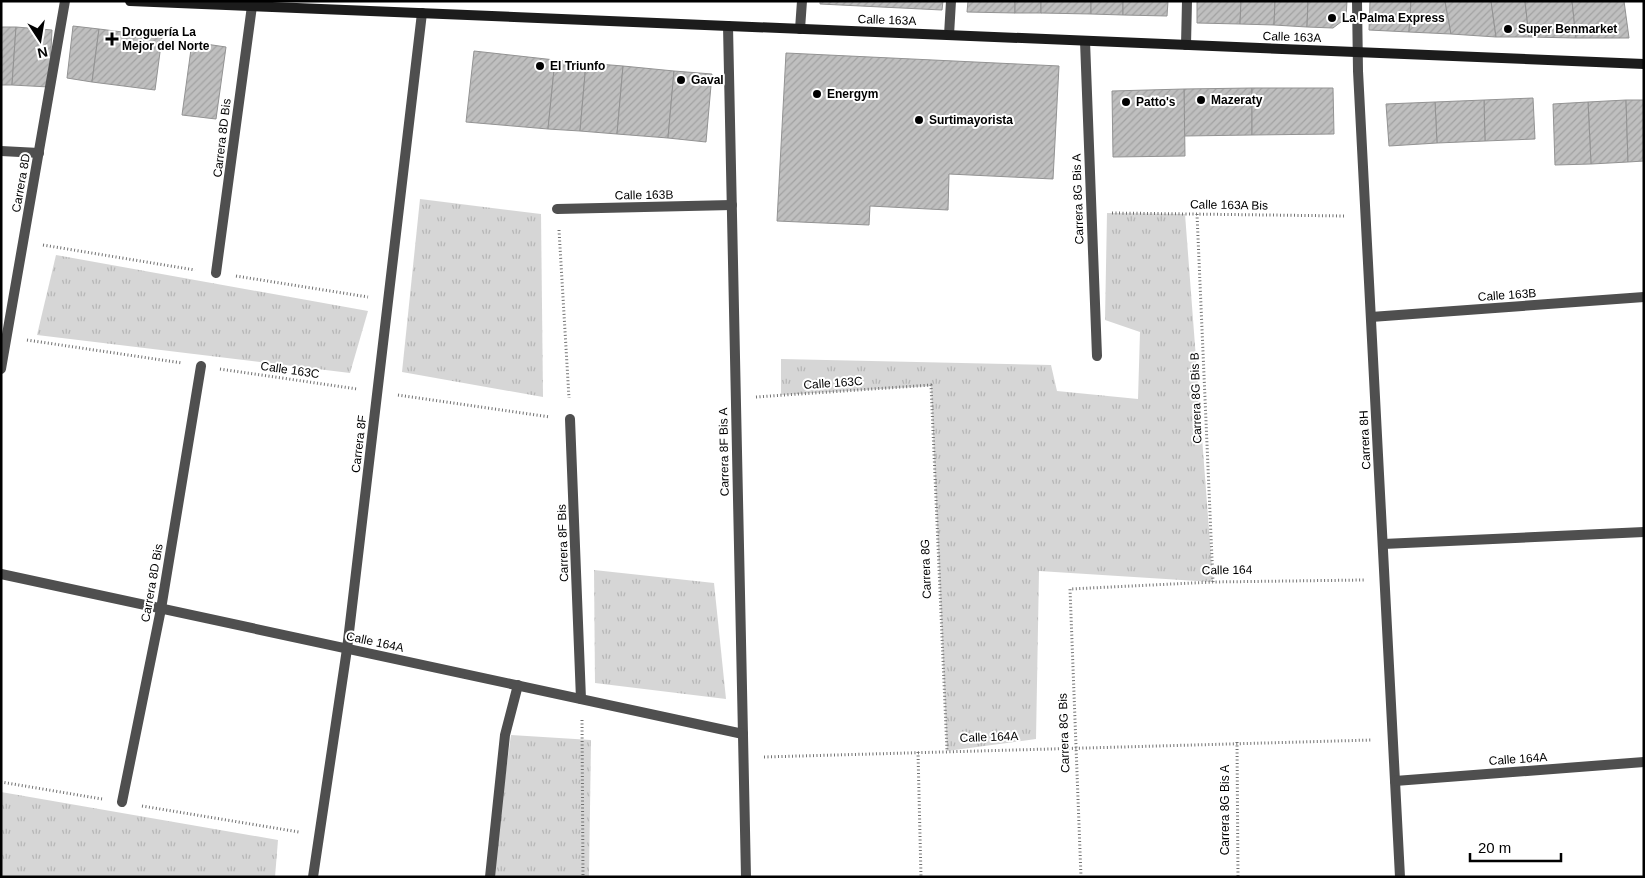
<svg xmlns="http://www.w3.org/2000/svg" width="1645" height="878" viewBox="0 0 1645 878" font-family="Arial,sans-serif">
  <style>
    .park { fill: url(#park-tufts) }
    .building { fill: url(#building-hatch); stroke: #939393 }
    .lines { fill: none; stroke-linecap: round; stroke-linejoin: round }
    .path { stroke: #717171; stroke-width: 3; stroke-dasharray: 1 2.5; stroke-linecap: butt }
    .service { stroke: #4f4f4f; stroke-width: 10 }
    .minor { stroke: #4f4f4f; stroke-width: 10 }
    .tertiary { stroke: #4f4f4f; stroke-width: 10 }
    .secondary { stroke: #1c1c1c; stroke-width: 10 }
    .poi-dot { fill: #000; stroke: #fff; stroke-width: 2 }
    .labels { text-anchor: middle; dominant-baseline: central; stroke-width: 4; stroke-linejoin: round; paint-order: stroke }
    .poi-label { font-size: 12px; font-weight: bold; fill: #000; stroke: #fff; text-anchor: start }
    .street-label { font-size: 12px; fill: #000; stroke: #fff }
  </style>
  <defs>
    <pattern id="park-tufts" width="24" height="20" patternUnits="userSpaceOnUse" patternTransform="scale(1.25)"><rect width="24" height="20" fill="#d6d6d6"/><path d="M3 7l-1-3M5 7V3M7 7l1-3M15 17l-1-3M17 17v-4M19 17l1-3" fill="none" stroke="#b6b6b6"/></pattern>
    <pattern id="building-hatch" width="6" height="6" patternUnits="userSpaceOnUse" patternTransform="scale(1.25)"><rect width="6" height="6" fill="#bfbfbf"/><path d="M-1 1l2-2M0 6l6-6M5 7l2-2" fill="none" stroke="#a2a2a2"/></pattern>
  </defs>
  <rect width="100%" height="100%" fill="#fff"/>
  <!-- park -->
  <g class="park">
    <polygon points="420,199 541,214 543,397 402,372"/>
    <polygon points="1107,213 1185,214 1213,582 1039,571 1036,739 947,751 931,386 781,395 781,359 1051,365 1057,391 1138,399 1140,332 1105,320"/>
    <polygon points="56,255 368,311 350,373 37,335"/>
    <polygon points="594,570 714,583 726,699 595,683"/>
    <polygon points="511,735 591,740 589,877 491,877"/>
    <polygon points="1,792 278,840 275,877 1,877"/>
  </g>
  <!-- building -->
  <g class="building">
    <polygon points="820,1 943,1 942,10 820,4"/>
    <polygon points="968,1 1015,1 1015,13 967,12"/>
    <rect x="1015" y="1" width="26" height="12"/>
    <polygon points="1041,1 1091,1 1091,14 1041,13"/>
    <polygon points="1091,1 1123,1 1123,15 1091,14"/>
    <polygon points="1123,1 1168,1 1167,16 1123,15"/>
    <polygon points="1197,1 1241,1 1240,24 1197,23"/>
    <polygon points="1241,1 1275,1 1274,25 1240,24"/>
    <polygon points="1275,1 1308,1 1307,27 1274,25"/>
    <polygon points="1308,1 1347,1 1346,18 1333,28 1307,27"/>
    <polygon points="1370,1 1411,1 1409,32 1369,30"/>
    <polygon points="1411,1 1445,1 1451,34 1409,32"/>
    <polygon points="1445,1 1491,1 1496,37 1451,34"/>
    <polygon points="1491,1 1525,1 1529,37 1496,37"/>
    <polygon points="1525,1 1572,1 1576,38 1529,37"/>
    <polygon points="1572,1 1624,1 1629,38 1576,38"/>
    <polygon points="73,26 99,29 92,82 67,78"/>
    <polygon points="1,27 16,27 12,85 1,85"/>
    <polygon points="16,27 52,30 49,87 12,85"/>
    <polygon points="99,29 162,37 155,90 92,82"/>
    <polygon points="192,42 226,47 216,119 182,115"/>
    <polygon points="474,51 555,60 548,129 466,122"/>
    <polygon points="786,53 1059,66 1053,179 949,174 948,210 870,206 869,225 777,221"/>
    <polygon points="555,60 586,63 580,131 548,129"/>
    <polygon points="586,63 623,66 617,134 580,131"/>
    <polygon points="623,66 674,71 668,138 617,134"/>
    <polygon points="674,71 712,74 706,142 668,138"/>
    <polygon points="1252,88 1252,135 1184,136 1184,89"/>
    <polygon points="1252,88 1333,88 1334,134 1252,135"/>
    <polygon points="1184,89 1185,156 1113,157 1112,91"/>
    <polygon points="1533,98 1535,139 1485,141 1484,100"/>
    <polygon points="1484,100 1485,141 1437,143 1435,102"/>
    <polygon points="1626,100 1628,162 1591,164 1588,102"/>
    <polygon points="1626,100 1644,100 1644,161 1628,162"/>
    <polygon points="1435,102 1437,143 1389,146 1386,104"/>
    <polygon points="1588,102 1591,164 1555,165 1553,104"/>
  </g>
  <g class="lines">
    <!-- path -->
    <g class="path">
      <polyline points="1112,213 1346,216"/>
      <polyline points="1197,214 1213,582"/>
      <polyline points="559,230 569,398"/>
      <polyline points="43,245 195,270"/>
      <polyline points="236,276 368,297"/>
      <polyline points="27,340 182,363"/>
      <polyline points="220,369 357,389"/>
      <polyline points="398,395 550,417"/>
      <polyline points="756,397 931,385 947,751"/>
      <polyline points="582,720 583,877"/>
      <polyline points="1237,742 1238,877"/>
      <polyline points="918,752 921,877"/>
      <polyline points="764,757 1372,740"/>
      <polyline points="1,782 102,799"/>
      <polyline points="142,806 299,832"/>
      <polyline points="1081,877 1070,589 1213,582 1364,580"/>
    </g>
    <!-- service -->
    <polyline class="service" points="490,877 505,735 518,685"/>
    <!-- minor -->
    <g class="minor">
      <polyline points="1357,1 1358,71 1400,877"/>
      <polyline points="728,26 746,877"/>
      <polyline points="949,35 951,1"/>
      <polyline points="1085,41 1097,356"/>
      <polyline points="1186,45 1187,1"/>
      <polyline points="1,151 39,153"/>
      <polyline points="557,209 732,205"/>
      <polyline points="216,273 252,6"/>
      <polyline points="1371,317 1644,297"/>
      <polyline points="1,369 65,1"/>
      <polyline points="570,419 581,699"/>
      <polyline points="1383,544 1644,532"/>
      <polyline points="1,574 743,734"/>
      <polyline points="1395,781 1644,762"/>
      <polyline points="122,802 161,609 201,366"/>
      <polyline points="313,877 347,649 422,13"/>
    </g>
    <!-- tertiary -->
    <polyline class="tertiary" points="800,29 802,1"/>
    <!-- secondary -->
    <polyline class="secondary" points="130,1 1644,64"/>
  </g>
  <!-- markers -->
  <g class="poi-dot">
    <circle cx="1332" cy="18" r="5"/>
    <circle cx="1508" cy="29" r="5"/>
    <path d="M109.5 31.5h5v5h5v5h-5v5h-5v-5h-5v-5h5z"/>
    <circle cx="540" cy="66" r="5"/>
    <circle cx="681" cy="80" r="5"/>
    <circle cx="817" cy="94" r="5"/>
    <circle cx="1201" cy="100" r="5"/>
    <circle cx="1126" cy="102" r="5"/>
    <circle cx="919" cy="120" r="5"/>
  </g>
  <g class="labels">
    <!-- poi labels -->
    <g class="poi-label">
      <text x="1342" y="18">La Palma Express</text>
      <text x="1518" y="29">Super Benmarket</text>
      <text x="122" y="32">Droguería La<tspan x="122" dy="14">Mejor del Norte</tspan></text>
      <text x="550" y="66">El Triunfo</text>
      <text x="691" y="80">Gaval</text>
      <text x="827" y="94">Energym</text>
      <text x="1211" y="100">Mazeraty</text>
      <text x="1136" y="102">Patto's</text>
      <text x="929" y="120">Surtimayorista</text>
    </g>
    <!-- street labels -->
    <g class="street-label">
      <text transform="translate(887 20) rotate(2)">Calle 163A</text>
      <text transform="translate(1292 37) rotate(2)">Calle 163A</text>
      <text transform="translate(222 138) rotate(-83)">Carrera 8D Bis</text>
      <text transform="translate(21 183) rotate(-80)">Carrera 8D</text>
      <text transform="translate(644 195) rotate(-1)">Calle 163B</text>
      <text transform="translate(1078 199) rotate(-92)">Carrera 8G Bis A</text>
      <text transform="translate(1229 205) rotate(1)">Calle 163A Bis</text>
      <text transform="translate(1507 295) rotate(-4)">Calle 163B</text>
      <text transform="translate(290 370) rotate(8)">Calle 163C</text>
      <text transform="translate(833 383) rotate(-4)">Calle 163C</text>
      <text transform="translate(1196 398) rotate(-92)">Carrera 8G Bis B</text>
      <text transform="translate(1365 440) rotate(-93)">Carrera 8H</text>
      <text transform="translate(359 444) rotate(-83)">Carrera 8F</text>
      <text transform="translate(724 452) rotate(-91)">Carrera 8F Bis A</text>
      <text transform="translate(563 543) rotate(-92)">Carrera 8F Bis</text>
      <text transform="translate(926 569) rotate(-92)">Carrera 8G</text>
      <text transform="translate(1227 570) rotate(-1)">Calle 164</text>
      <text transform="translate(152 583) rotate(-80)">Carrera 8D Bis</text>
      <text transform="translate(375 642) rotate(12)">Calle 164A</text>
      <text transform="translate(1064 733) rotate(-92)">Carrera 8G Bis</text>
      <text transform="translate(989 737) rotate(-2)">Calle 164A</text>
      <text transform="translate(1518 759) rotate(-4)">Calle 164A</text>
      <text transform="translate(1225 810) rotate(-90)">Carrera 8G Bis A</text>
    </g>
  </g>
  <!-- border -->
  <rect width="1645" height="878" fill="none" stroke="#000000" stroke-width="5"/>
  <!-- north arrow -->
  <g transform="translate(40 40) rotate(168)" stroke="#ffffff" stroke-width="4" paint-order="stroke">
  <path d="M0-4L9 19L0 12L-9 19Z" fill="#000000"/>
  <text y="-8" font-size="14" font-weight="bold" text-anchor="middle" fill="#000000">N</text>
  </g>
  <!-- scale -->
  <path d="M1470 853v8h91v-8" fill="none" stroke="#000000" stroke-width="2.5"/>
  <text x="1478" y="853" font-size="15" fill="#000000" stroke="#ffffff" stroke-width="4" paint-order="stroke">20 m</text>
</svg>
